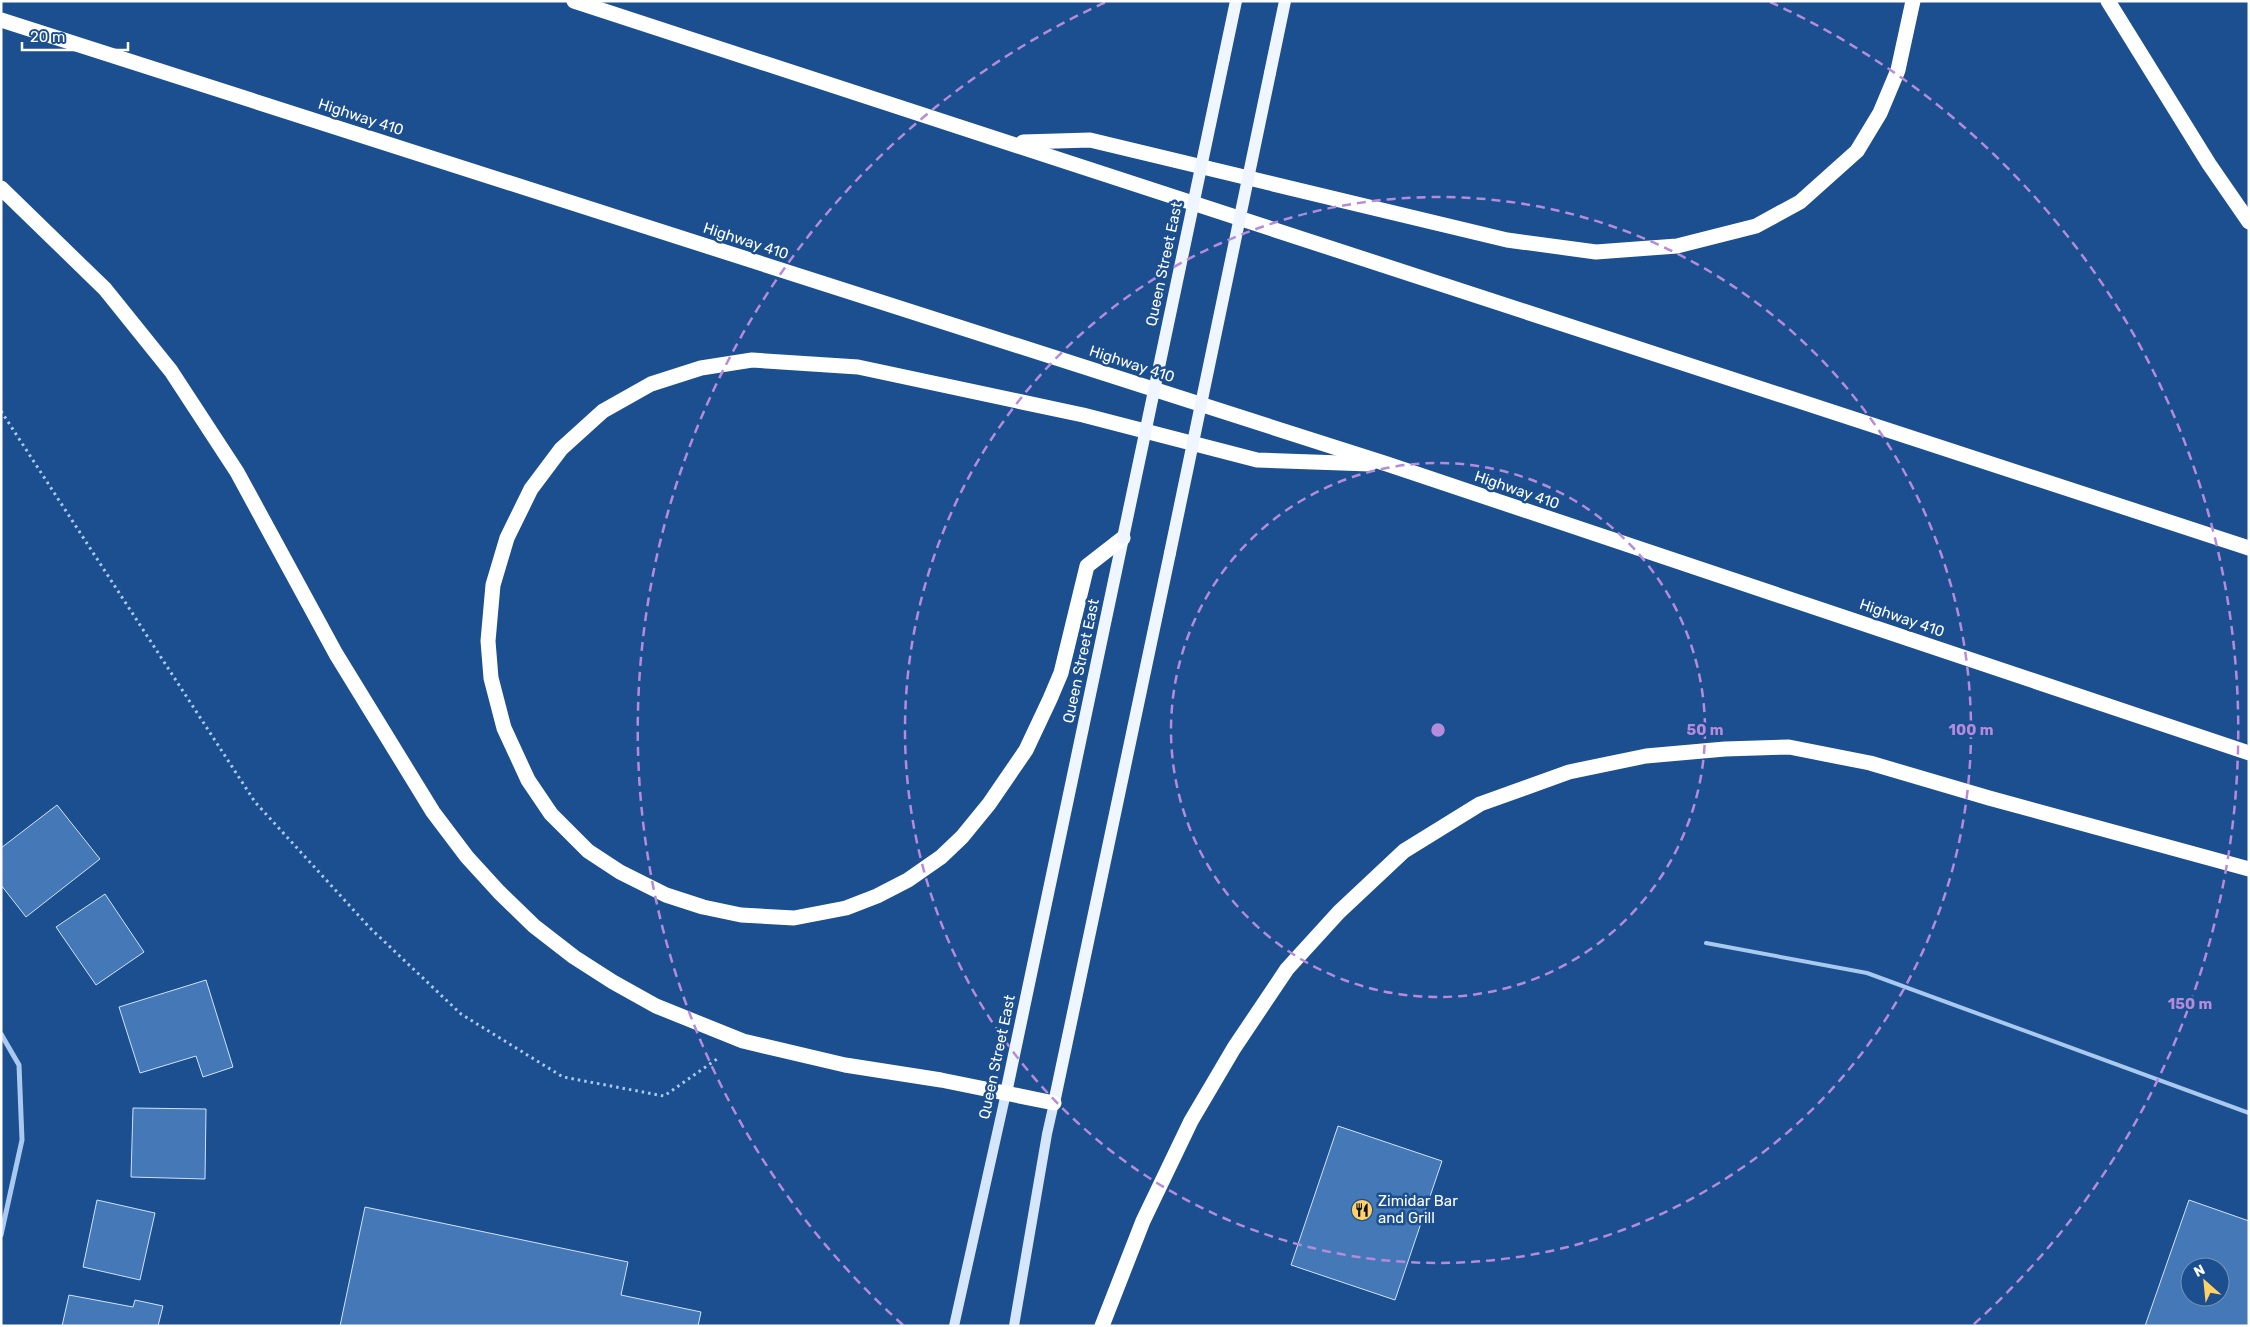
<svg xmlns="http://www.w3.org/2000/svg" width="2250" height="1327" viewBox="0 0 2250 1327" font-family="Rubik,sans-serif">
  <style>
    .building { fill: #4478b7; stroke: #cfe3fa; fill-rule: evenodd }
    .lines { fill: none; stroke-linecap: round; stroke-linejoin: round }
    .path { stroke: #a9c9ee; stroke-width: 3; stroke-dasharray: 2.5 4; stroke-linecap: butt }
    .lane { stroke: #a9c9ee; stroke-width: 4 }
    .street { stroke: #a9c9ee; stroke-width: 5 }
    .secondary { stroke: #d6e6fa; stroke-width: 10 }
    .primary { stroke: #f0f6ff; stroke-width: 12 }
    .highway { stroke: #fff; stroke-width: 15 }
    .primary-bridge { stroke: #f0f6ff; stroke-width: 12 }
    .ring { fill: none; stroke: #b68bdc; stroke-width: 2.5; stroke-dasharray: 9 6 }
    .labels { text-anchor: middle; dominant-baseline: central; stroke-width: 5; stroke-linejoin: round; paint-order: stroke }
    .street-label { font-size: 15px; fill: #fff; stroke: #1b4f8f }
    .poi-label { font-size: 15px; fill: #fff; stroke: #1b4f8f; text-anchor: start }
    .centre { fill: #b68bdc; stroke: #1b4f8f; stroke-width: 2.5 }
    .ring-label { font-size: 15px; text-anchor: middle; font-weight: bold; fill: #b68bdc; stroke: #1b4f8f; stroke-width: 5; stroke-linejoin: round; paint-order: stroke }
  </style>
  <rect width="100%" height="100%" fill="#1b4f8f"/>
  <!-- building -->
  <g class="building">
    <polygon points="57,805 100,859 26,917 1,885 1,848"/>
    <polygon points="105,894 144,952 96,985 56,927"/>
    <polygon points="206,980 233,1067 203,1077 196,1056 140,1073 119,1007"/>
    <polygon points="133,1108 206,1109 205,1179 131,1177"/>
    <polygon points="1338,1126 1442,1161 1395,1300 1291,1265"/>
    <polygon points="97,1200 155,1213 140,1280 83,1267"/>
    <path d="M2189,1200L2249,1221V1326H2145ZM2190,1267H2220V1297H2190Z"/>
    <polygon points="365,1207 628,1262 621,1295 701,1312 698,1326 340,1326"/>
    <polygon points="69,1295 133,1307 135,1300 163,1306 158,1326 62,1326"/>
  </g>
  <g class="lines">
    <!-- path -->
    <polyline class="path" points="1,411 255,802 370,928 461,1014 563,1077 664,1096 717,1059"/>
    <!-- lane -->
    <polyline class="lane" points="1706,943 1867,973 2249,1113"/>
    <!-- street -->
    <polyline class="street" points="1,1034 19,1065 22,1140 1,1235"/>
    <!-- secondary -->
    <g class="secondary">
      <polyline points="954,1326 1006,1093"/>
      <polyline points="1014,1326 1047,1134 1054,1103"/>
    </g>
    <!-- primary -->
    <g class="primary">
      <polyline points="1224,58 1236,1"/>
      <polyline points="1270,73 1285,1"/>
      <polyline points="1006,1093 1123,538"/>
      <polyline points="1054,1103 1170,553"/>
    </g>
    <!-- highway -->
    <g class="highway">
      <polyline points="574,1 2249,548"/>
      <polyline points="2108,1 2209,164 2249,222"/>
      <polyline points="1,20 1387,464 2249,753"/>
      <polyline points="1023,142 1090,140 1507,240 1596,252 1677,246 1756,226 1800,202 1857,151 1880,113 1898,70 1913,1"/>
      <polyline points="1,188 105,289 171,371 237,472 336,654 433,812 467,857 499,892 534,926 574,957 613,982 656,1006 743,1041 845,1065 941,1080 1054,1103"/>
      <polyline points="1123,538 1087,566 1061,673 1050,699 1026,750 989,804 962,837 941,857 908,880 877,896 846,908 794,918 741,915 703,907 666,895 620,872 588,851 551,814 528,780 504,728 491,678 488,641 493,585 507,538 531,489 561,449 603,411 651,384 701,368 752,360 858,367 1083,415 1257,460 1370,464"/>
      <polyline points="1102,1326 1143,1221 1191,1121 1234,1048 1287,969 1339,912 1404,851 1480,804 1569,772 1646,756 1725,749 1789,747 1870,763 1989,798 2249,869"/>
    </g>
    <!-- primary-bridge -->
    <g class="primary-bridge">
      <polyline points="1123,538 1224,58"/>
      <polyline points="1170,553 1270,73"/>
    </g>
  </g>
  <!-- distance rings -->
  <g class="ring">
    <circle cx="1438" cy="730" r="267"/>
    <circle cx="1438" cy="730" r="533"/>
    <path d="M903 1325A800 800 0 0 1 1106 2M1770 2A800 800 0 0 1 1973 1325"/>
  </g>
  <!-- icons -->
  <defs>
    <g id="restaurant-disc" transform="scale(1.125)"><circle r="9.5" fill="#ffd166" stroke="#1b4f8f"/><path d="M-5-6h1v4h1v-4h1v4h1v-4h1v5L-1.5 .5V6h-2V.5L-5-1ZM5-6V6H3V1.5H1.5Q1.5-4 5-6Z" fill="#111"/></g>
  </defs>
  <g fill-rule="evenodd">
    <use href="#restaurant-disc" x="1362" y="1210"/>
  </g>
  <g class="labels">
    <!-- street labels -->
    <g class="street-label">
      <text transform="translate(361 117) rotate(18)">Highway 410</text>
      <text transform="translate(746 241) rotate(18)">Highway 410</text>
      <text transform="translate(1164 264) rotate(-78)">Queen Street East</text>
      <text transform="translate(1132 364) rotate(18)">Highway 410</text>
      <text transform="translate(1517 490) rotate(19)">Highway 410</text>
      <text transform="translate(1902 618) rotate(19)">Highway 410</text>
      <text transform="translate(1081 661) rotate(-78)">Queen Street East</text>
      <text transform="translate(997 1057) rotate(-78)">Queen Street East</text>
    </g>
    <!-- poi labels -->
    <g class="poi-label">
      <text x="1378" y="1201">Zimidar Bar<tspan x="1378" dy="17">and Grill</tspan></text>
    </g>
  </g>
  <circle cx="1438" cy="730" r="8" class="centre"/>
  <g class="ring-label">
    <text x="1705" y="735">50 m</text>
    <text x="1971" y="735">100 m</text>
    <text x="2190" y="1009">150 m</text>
  </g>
  <!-- border -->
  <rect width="2250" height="1327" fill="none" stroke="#ffffff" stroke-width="5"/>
  <!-- north arrow -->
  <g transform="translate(2205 1282) rotate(333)"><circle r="24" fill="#1b4f8f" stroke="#7695bc"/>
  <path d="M0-4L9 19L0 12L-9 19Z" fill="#ffd166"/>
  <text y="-8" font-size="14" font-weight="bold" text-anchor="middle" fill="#ffffff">N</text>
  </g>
  <!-- scale -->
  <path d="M22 42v8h106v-8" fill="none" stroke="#ffffff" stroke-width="2.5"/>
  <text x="30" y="42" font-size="15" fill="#ffffff" stroke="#1b4f8f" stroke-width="4" paint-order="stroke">20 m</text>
</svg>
